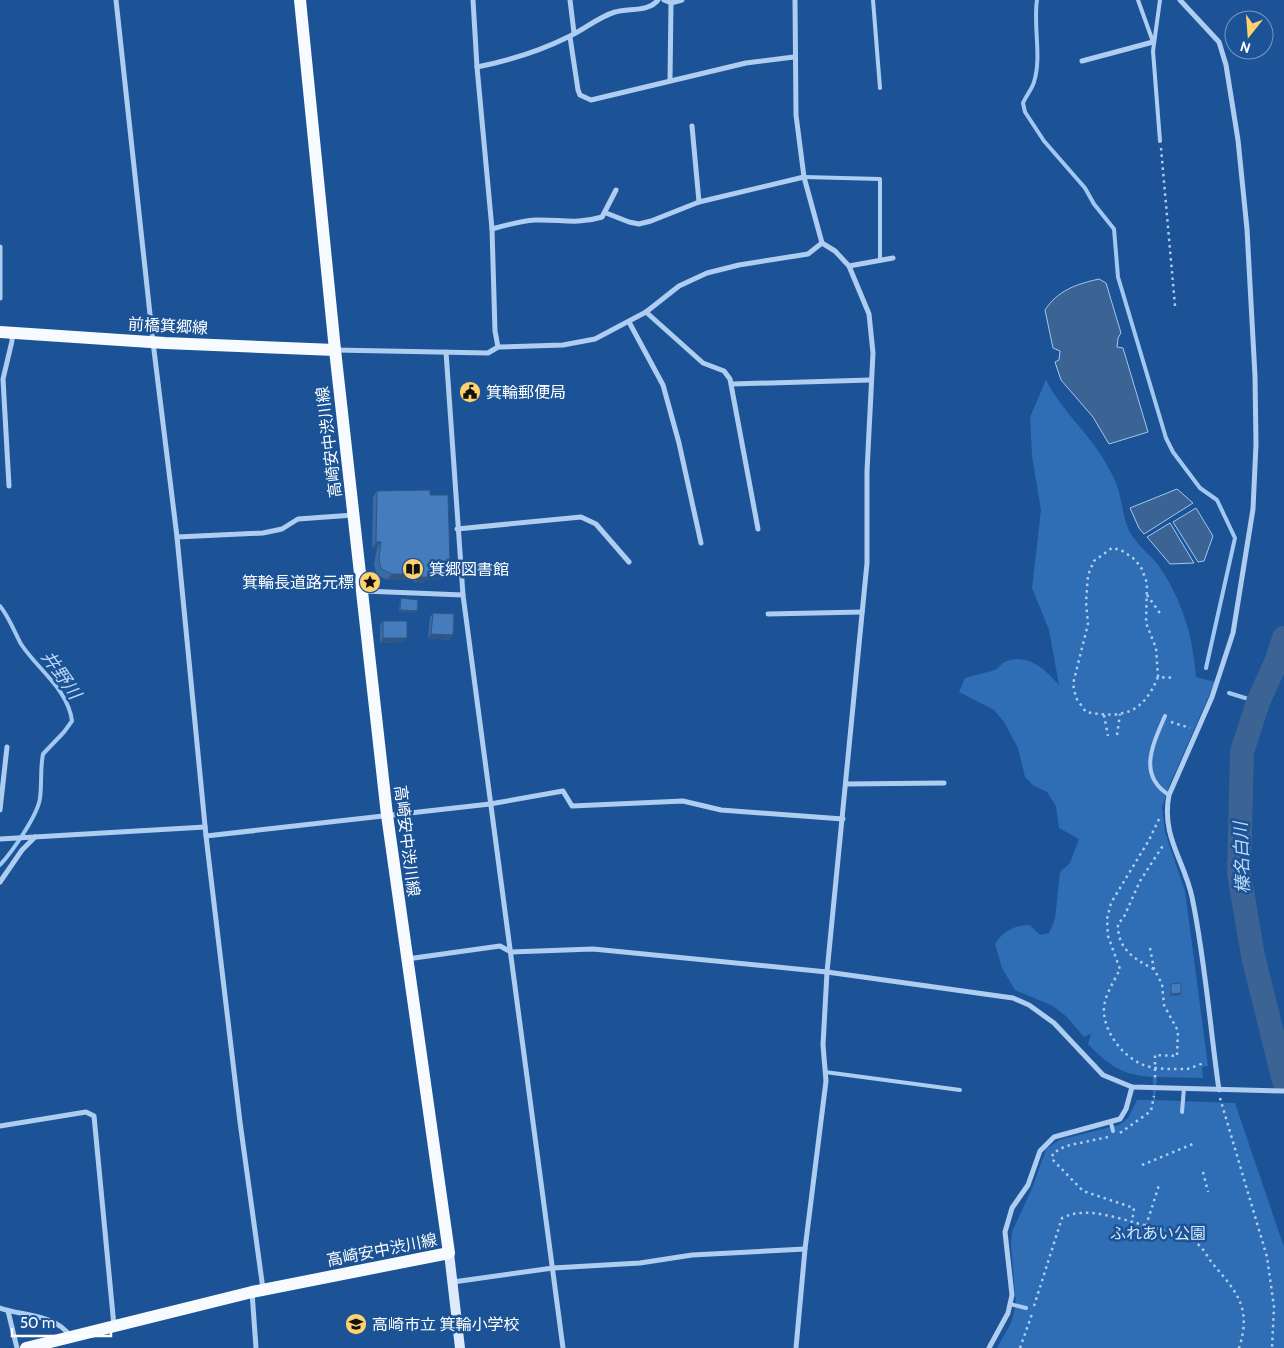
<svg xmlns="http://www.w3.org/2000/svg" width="1284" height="1348" viewBox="0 0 1284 1348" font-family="Cabin,'Noto Sans JP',sans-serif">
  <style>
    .green { fill: #2f6db4 }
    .water { fill: #3b6393; stroke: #a1c8f2 }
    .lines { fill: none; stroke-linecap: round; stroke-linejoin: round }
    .stream { stroke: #a1c8f2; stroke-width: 4 }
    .river { stroke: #3b6393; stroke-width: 24 }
    .path { stroke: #aecdf0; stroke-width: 2.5; stroke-dasharray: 2.5 4; stroke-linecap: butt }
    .service { stroke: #aecdf0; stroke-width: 4 }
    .minor { stroke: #aecdf0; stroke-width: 5 }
    .secondary { stroke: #dceafb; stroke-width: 10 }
    .primary { stroke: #f7faff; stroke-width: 12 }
    .wall { fill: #3a6ba3 }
    .shaded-wall { fill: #305784 }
    .building { fill: #447cbd; stroke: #305784 }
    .labels { text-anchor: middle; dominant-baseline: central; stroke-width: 5; stroke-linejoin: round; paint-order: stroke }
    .street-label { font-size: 16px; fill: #fff; stroke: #1b5396 }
    .poi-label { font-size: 16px; fill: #fff; stroke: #1b5396; text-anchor: start }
    .park-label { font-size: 16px; fill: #d5e7fb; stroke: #1b5396 }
    .water-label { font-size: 18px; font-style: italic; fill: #bbd7f6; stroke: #1b5396 }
  </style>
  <rect width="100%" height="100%" fill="#1b5396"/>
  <!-- green -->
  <path class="green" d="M1046,380C1061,410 1087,431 1104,460C1108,467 1113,475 1116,483C1123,500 1122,519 1131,534C1138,546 1151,555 1159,566C1182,600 1193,636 1196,677L1215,682L1170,784L1162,807L1165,832L1185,891L1208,1066L1202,1067L1203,1078L1157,1077L1155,1100L1235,1103L1284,1247V1348H997L1011,1323L1016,1305L1011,1244L1012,1232L1033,1186L1046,1149L1059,1140L1119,1125L1128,1118L1137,1100H1153V1077C1121,1075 1110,1066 1088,1044L1091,1034L1084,1037L1067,1017L1053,1006L1015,990L1002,968L995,944C1003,931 1015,925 1030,925L1040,935L1049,933L1055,919L1060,872L1070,863L1079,839L1059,828L1056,806L1047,792L1034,786L1025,777L1018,748L1004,722L994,710L959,692L965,678C974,675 986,673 995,670C999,668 1002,662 1007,661C1030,653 1046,671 1059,685L1049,630L1032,588L1041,510L1032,456L1030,417Z"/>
  <!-- water -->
  <g class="water">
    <path d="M1099,279L1106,283L1121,333L1118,338L1117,347L1123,348L1148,432L1109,444L1093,417L1061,380L1055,362L1059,360L1060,351L1053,348L1045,310C1058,290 1077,284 1099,279Z"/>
    <polygon points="1177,489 1193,503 1144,534 1139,528 1130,508"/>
    <polygon points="1196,508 1213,536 1204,561 1198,562 1173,522"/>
    <polygon points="1170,523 1194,563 1170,564 1147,537"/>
  </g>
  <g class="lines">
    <!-- stream -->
    <g class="stream">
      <path d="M1037,0C1033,26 1042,57 1034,82C1032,89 1026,96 1023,103L1025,112L1044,141L1085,188L1094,204L1114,229L1118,277L1166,438L1173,452L1200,488L1217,500L1235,538L1206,668"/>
      <path d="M0,606C9,617 14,631 21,644C38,670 68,689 72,721L64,732L43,754C40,769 42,783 40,798C38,815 12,852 0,865"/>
      <polyline points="1229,693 1258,702"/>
    </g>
    <!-- river -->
    <polyline class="river" points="1284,638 1277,660 1258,702 1242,752 1239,873 1253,956 1284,1081"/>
    <!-- path -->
    <g class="path">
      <polyline points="1161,148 1175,306"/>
      <polyline points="1147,595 1162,616"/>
      <path d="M1158,677C1143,713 1124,719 1086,712L1076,698L1073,684L1088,624L1086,602L1088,575L1094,561L1112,548L1121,550L1133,558L1141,567L1147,583L1146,623L1156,648L1158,677L1175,678"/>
      <polyline points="1104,715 1108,736"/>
      <polyline points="1171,722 1190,728"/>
      <polyline points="1117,735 1120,714"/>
      <path d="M1159,819L1149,840L1111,903L1107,919L1108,936L1120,969C1114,982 1103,997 1104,1012C1105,1033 1122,1055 1141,1064C1154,1070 1173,1069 1187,1069C1193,1068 1199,1064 1205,1063"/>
      <polyline points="1150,948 1154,969 1162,984 1164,1005 1178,1031 1177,1056 1155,1055 1155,1079"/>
      <path d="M1154,969C1133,959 1117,948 1118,923L1123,919L1140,881L1164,844"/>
      <polyline points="1220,1098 1267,1257 1274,1307 1272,1348"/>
      <polyline points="1120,1133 1151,1111 1154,1096"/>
      <polyline points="1108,1137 1066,1146 1053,1153 1052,1159 1083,1191 1134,1208 1132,1222"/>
      <polyline points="1142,1165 1193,1144"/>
      <polyline points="1203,1172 1208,1192"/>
      <polyline points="1146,1226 1159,1185"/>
      <path d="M1034,1306L1062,1218C1083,1207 1111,1216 1133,1222C1152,1228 1177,1231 1195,1242C1202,1246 1207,1256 1212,1263C1237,1292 1252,1308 1239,1348"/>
      <polyline points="1020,1348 1032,1314"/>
    </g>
    <!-- service -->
    <g class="service">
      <polyline points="873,0 880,88"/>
      <polyline points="1138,0 1152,39"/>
      <polyline points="1160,141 1153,51 1160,0"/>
      <polyline points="804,177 880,179 880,261"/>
      <path d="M1165,716C1153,744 1137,775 1169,795"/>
      <polyline points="825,1072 960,1090"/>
      <polyline points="1182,1112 1184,1088"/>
      <polyline points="1111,1123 1113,1131"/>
      <polyline points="1010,1304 1026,1308"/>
    </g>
    <!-- minor -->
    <g class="minor">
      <polyline points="116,0 153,342 177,537 206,836 240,1122 263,1289"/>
      <polyline points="570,0 574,33"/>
      <polyline points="664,0 671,3 682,0"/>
      <polyline points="795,0 796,115 804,177 822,243 835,251 849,266 869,314 873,353 867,471 867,563 827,972 823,1045 826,1081 805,1249 796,1348"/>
      <path d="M1180,0L1219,42L1226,65L1238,140L1247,229L1255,376L1256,444L1253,509L1233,633L1212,697L1169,795C1161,836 1184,860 1192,897C1205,959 1210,1027 1219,1090"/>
      <polyline points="570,37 578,90 580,95 591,100 746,63 794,57"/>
      <polyline points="1082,61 1153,42"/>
      <path d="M477,67C507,61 540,51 568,37C584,30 598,17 615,12C629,8 649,12 658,0"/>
      <polyline points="670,80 671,3"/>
      <polyline points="692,126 699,202"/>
      <polyline points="606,213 629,222 639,224 651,221 699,202 804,177"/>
      <path d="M492,229C506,225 520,221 535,220C560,219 576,225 602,217L616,190"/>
      <polyline points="0,247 0,298"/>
      <polyline points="849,266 893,258"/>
      <polyline points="646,312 703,363 724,371 730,379 758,529"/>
      <polyline points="629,322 663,385 679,443 701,543"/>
      <polyline points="498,347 563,345 595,339 646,312 679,286 707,273 739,265 808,254 822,243"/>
      <polyline points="335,350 488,353 498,347 495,331 492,229 477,67 473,0"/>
      <polyline points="446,352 463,595 563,1348"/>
      <polyline points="732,384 870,380"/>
      <polyline points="9,486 3,379 12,341 12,333"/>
      <polyline points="457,529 581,517 596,524 629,562"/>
      <polyline points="177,537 263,533 282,529 298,519 354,515"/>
      <polyline points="364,591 463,595"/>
      <polyline points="768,614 862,612"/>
      <polyline points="846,784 944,783"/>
      <polyline points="0,810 7,747"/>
      <polyline points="206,836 490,804 563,791 572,806 683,801 721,810 843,819"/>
      <polyline points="0,839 205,827"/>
      <polyline points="0,882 22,850 35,837"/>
      <polyline points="407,959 500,946 511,952 593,949 827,972 1013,998 1029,1005 1054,1023 1103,1075 1132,1087 1284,1091"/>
      <polyline points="0,1126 86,1112 94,1116 114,1326"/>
      <polyline points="453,1282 553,1268 640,1263 692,1255 805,1249"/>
      <polyline points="252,1292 256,1348"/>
      <path d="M0,1308C23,1316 55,1314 70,1336"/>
      <polyline points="8,1311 17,1348"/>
      <polyline points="989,1348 1008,1313 1012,1295 1005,1232 1012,1208 1028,1185 1040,1151 1054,1137 1120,1119 1126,1109 1132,1087"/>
    </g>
    <!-- secondary -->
    <polyline class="secondary" points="449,1253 460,1348"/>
    <!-- primary -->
    <g class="primary">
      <polyline points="0,332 165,343 335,350"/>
      <polyline points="26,1348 252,1292 449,1253 387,815 335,350 300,0"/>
    </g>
  </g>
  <!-- wall -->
  <g class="wall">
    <polygon points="377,491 430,495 447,567 443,579 426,580 424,583 414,583 414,580 387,580 377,575 374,565 377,548 372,548 373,497"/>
    <polygon points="401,598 415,613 399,612 400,600"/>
    <polygon points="433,613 450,640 428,638 430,617"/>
    <polygon points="383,621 407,638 404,642 380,643 380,625"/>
    <polygon points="1171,984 1181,993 1180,995 1170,996 1169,986"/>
  </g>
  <!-- shaded-wall -->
  <g class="shaded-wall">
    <polygon points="376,542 381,542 377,548 372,548"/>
    <polygon points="447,573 443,579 426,580 424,583 414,583 418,577 428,574"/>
    <polygon points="392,574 418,574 414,580 387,580"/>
    <polygon points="400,610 417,611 415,613 399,612"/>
    <polygon points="431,634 453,635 450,640 428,638"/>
    <polygon points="383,638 407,638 404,642 380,643"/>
    <polygon points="1181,993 1180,995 1170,996 1171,994"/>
  </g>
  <!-- building -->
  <g class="building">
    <polygon points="430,490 430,495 448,495 450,562 447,562 447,573 428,574 428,577 418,577 418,574 392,574 381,569 379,559 381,542 376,542 377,491"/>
    <polygon points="401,598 418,600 417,611 400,610"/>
    <polygon points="433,613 454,614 453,635 431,634"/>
    <rect x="383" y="621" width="24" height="17"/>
    <polygon points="1181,983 1181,993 1171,994 1171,984"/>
  </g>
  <!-- icons -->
  <defs>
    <g id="civic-disc" transform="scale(1.125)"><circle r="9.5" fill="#ffd26d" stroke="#1b5396"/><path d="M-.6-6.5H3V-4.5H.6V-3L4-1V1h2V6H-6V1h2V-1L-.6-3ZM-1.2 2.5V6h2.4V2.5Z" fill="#111"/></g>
    <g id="library-disc" transform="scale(1.125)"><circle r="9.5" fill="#ffd26d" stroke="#1b5396"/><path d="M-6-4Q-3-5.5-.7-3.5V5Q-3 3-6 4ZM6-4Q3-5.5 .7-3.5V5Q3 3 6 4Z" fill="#111"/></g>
    <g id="sight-disc" transform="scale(1.125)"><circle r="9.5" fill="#ffd26d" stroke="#1b5396"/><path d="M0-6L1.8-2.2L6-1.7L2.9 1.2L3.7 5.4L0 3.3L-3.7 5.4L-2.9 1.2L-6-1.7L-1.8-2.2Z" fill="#111"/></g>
    <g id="school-disc" transform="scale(1.125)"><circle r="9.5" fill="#ffd26d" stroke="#1b5396"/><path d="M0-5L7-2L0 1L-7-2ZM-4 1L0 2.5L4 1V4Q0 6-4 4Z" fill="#111"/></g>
  </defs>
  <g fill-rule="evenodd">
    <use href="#civic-disc" x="470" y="392"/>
    <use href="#library-disc" x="413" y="569"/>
    <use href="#sight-disc" x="370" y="582"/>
    <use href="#school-disc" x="356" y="1324"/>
  </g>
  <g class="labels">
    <!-- street labels -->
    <g class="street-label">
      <text transform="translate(168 326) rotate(3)">前橋箕郷線</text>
      <text transform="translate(329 442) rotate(-97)">高崎安中渋川線</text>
      <text transform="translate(407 841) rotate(83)">高崎安中渋川線</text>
      <text transform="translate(382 1250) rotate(-11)">高崎安中渋川線</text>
    </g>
    <!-- poi labels -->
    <g class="poi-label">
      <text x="486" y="392">箕輪郵便局</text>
      <text x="429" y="569">箕郷図書館</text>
      <text x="354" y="582" text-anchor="end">箕輪長道路元標</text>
      <text x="372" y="1324">高崎市立 箕輪小学校</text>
    </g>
    <!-- park labels -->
    <g class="park-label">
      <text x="1158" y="1233">ふれあい公園</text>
    </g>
    <!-- water labels -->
    <g class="water-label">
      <text transform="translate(61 675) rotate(55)">井野川</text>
      <text transform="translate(1242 858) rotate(-92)">榛名白川</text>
    </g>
  </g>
  <!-- north arrow -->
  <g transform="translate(1249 35) rotate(197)"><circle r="24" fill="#1b5396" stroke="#7698c0"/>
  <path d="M0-4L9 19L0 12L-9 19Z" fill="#ffd26d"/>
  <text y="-8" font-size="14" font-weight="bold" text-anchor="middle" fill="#ffffff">N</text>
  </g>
  <!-- scale -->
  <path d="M12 1328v8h99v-8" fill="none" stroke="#ffffff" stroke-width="2.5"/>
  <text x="20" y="1328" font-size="15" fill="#ffffff" stroke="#1b5396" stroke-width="4" paint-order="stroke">50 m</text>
</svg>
